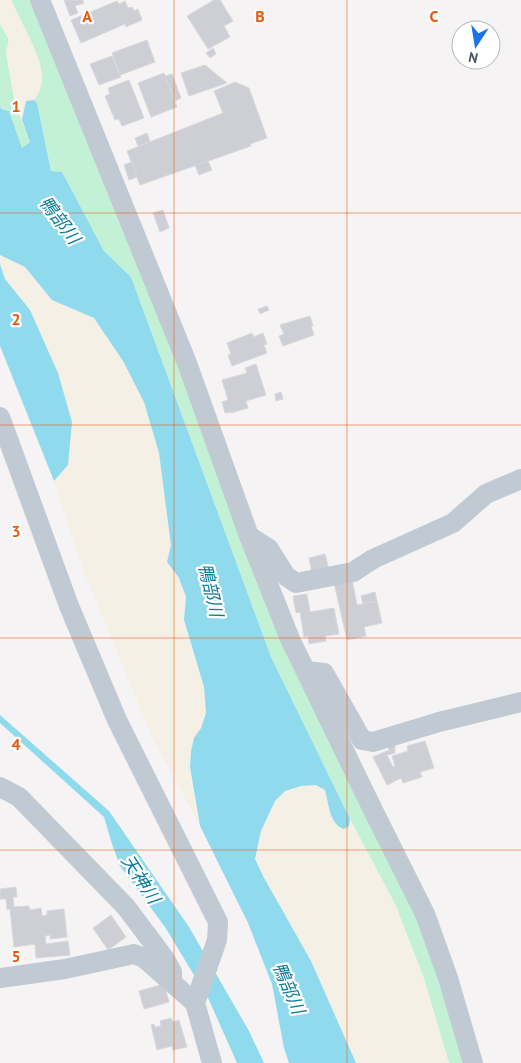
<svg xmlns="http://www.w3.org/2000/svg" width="521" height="1063" viewBox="0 0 521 1063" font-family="'PT Sans','Noto Sans JP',sans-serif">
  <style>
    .green { fill: #c3f1d5 }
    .sand { fill: #f5f0e5 }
    .water { fill: #90daee }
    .building { fill: #cdcfd5; stroke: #d7d9de }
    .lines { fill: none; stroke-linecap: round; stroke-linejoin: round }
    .minor { stroke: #c1cad2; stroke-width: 20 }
    .grid { fill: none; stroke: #e8590c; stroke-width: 1; stroke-opacity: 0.55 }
    .labels { text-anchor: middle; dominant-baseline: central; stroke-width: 4.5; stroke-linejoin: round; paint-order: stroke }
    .water-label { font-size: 18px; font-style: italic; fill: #0c7c9b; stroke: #fff }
    .grid-label { font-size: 16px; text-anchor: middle; font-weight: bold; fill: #e8590c; stroke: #fff; stroke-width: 4.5; stroke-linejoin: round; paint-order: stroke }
  </style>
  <rect width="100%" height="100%" fill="#f5f3f3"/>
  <!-- green -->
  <g class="green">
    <polygon points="11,0 33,0 182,364 244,538 421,915 468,1063 449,1063 396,906 350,819 271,657 131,277 104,251 62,172 51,171 37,103 34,100 38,94 36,54"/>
    <polygon points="0,24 9,40 6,53 15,104 30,142 22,148 9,111 1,109 0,105"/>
  </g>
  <!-- sand -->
  <g class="sand">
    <path d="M0,0H11C20,20 41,55 42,75C43,85 39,93 34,100L26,101L22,120L15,104L6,52L9,40L0,23Z"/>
    <path d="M2,256L25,267L52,300L94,318L123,361L144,402L159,453L171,545L167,562C175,572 182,582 185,595C187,604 183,613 184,622C190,652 206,679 205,711C205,725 193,736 191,750C187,774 195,802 200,826L153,739L87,579L54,481L68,465L72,422L58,373L30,310L5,279L0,264Z"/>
    <polygon points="316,785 325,790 332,820 349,826 350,819 396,906 424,978 449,1063 356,1063 311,961 263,876 255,859 261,831 275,801 285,791 301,786"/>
  </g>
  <!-- water -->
  <g class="water">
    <path d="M34,100L37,103L51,171L62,172L104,251L131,277L271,657L350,819L349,826L344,829C329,824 329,804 325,790L316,785L301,786L285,791L275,801L261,831L255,859L263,876L311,961L356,1063H289L284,1048L272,984L248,923L200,826L190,767L191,751L194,738L201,728L206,713L204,687L184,620L186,597L179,578L167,562L171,545L159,453L144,402L123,361L94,318L52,300L25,267L0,255V105L1,109L9,111L22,148L30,142L22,120L26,101Z"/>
    <polygon points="0,264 5,279 30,310 58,373 72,422 68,465 54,481 0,346"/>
    <polygon points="0,715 109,811 189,927 249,1031 264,1063 237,1063 209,1000 165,927 120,866 112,844 104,817 0,723"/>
  </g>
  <!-- building -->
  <g class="building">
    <polygon points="64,0 82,0 84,3 75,6 78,13 70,16"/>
    <polygon points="214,0 220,0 233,21 224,26 230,37 208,49 187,16"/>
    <polygon points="117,1 119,4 125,1 128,8 132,7 134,11 138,9 142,20 126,27 125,24 81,43 71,20"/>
    <polygon points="147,40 155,62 120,75 112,53"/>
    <polygon points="213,48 216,54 210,58 206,53"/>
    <polygon points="112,56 121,77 99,85 90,64"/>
    <polygon points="205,65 227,83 189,96 181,73"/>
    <polygon points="164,73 177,107 151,117 138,83"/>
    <polygon points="172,74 181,98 175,101 165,76"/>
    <polygon points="129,80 144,118 122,126 119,119 115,120 105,96 110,94 108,88"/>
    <polygon points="235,82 249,88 267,138 250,144 251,146 140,185 127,151 223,113 214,91"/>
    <polygon points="147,133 150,142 138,146 135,138"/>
    <polygon points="208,161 212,170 199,175 195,165"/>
    <polygon points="132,162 137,177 129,180 124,165"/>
    <polygon points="163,210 169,228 160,232 153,213"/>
    <polygon points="267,306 269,310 260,314 258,309"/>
    <polygon points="310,316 313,326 311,326 314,335 283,346 279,336 284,334 280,325"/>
    <polygon points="252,333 254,337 263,333 267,344 264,345 267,353 232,366 228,355 231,354 227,343"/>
    <polygon points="256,364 266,395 246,401 248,408 231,413 231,412 225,413 222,402 228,400 222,380 247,373 245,368"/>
    <polygon points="281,392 283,399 276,401 275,394"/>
    <polygon points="325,554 329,570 312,574 309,558"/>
    <polygon points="352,579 357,605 377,601 382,623 364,627 366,636 347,640 334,583"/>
    <polygon points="375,592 377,601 363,604 361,596"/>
    <polygon points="307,594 310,612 334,608 339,634 325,636 326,641 309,644 308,636 304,637 300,612 296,613 293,596"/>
    <polygon points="425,741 434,768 420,772 422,777 403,783 401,778 387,785 373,757 389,750 388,745 395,743 395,753 387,755 393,767 395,766 392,756 408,751 407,746"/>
    <polygon points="16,887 17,897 13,897 14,907 29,906 30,910 41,908 42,916 47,915 47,911 64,909 67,937 50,939 50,935 45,936 46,944 68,941 70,955 36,958 35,944 14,947 10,909 7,910 6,899 0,899 0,889"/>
    <polygon points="111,915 126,937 108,950 93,928"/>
    <polygon points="164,984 169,1002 144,1009 139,991"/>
    <polygon points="171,1018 173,1022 179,1020 187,1047 173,1050 172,1046 157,1050 151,1025 154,1024 155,1027 161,1026 160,1021"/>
  </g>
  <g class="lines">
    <!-- minor -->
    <g class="minor">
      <polyline points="40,0 187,363 249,536 290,639 372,808 425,914 448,978 473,1063"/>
      <polyline points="0,417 69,606 117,720 218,922 217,940 195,1003 212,1063"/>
      <polyline points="249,536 269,549 286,576 296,583 353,572 373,559 453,523 486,494 521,479"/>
      <polyline points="306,671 324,673 362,740 373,742 439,722 521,702"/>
      <polyline points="0,787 19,797 126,907 165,959 172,972 172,983"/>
      <polyline points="0,978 65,969 134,954 144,958 195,1003"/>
    </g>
  </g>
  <!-- grid -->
  <path class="grid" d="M174,0V1063M347,0V1063M0,213H521M0,425H521M0,638H521M0,850H521"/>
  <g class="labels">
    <!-- water labels -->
    <g class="water-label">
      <text transform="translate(60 220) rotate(53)">鴨部川</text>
      <text transform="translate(211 590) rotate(77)">鴨部川</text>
      <text transform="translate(141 879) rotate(57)">天神川</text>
      <text transform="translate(289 988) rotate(67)">鴨部川</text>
    </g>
  </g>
  <g class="grid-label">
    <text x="87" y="22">A</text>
    <text x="260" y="22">B</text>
    <text x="434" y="22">C</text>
    <text x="16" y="112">1</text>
    <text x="16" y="325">2</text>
    <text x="16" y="537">3</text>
    <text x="16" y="750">4</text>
    <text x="16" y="962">5</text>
  </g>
  <!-- north arrow -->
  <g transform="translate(476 45) rotate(192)"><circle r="24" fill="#ffffff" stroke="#b7bbc0"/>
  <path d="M0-4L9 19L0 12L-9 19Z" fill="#1a73e8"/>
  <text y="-8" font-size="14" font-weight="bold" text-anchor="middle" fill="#4a5661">N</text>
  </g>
</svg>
